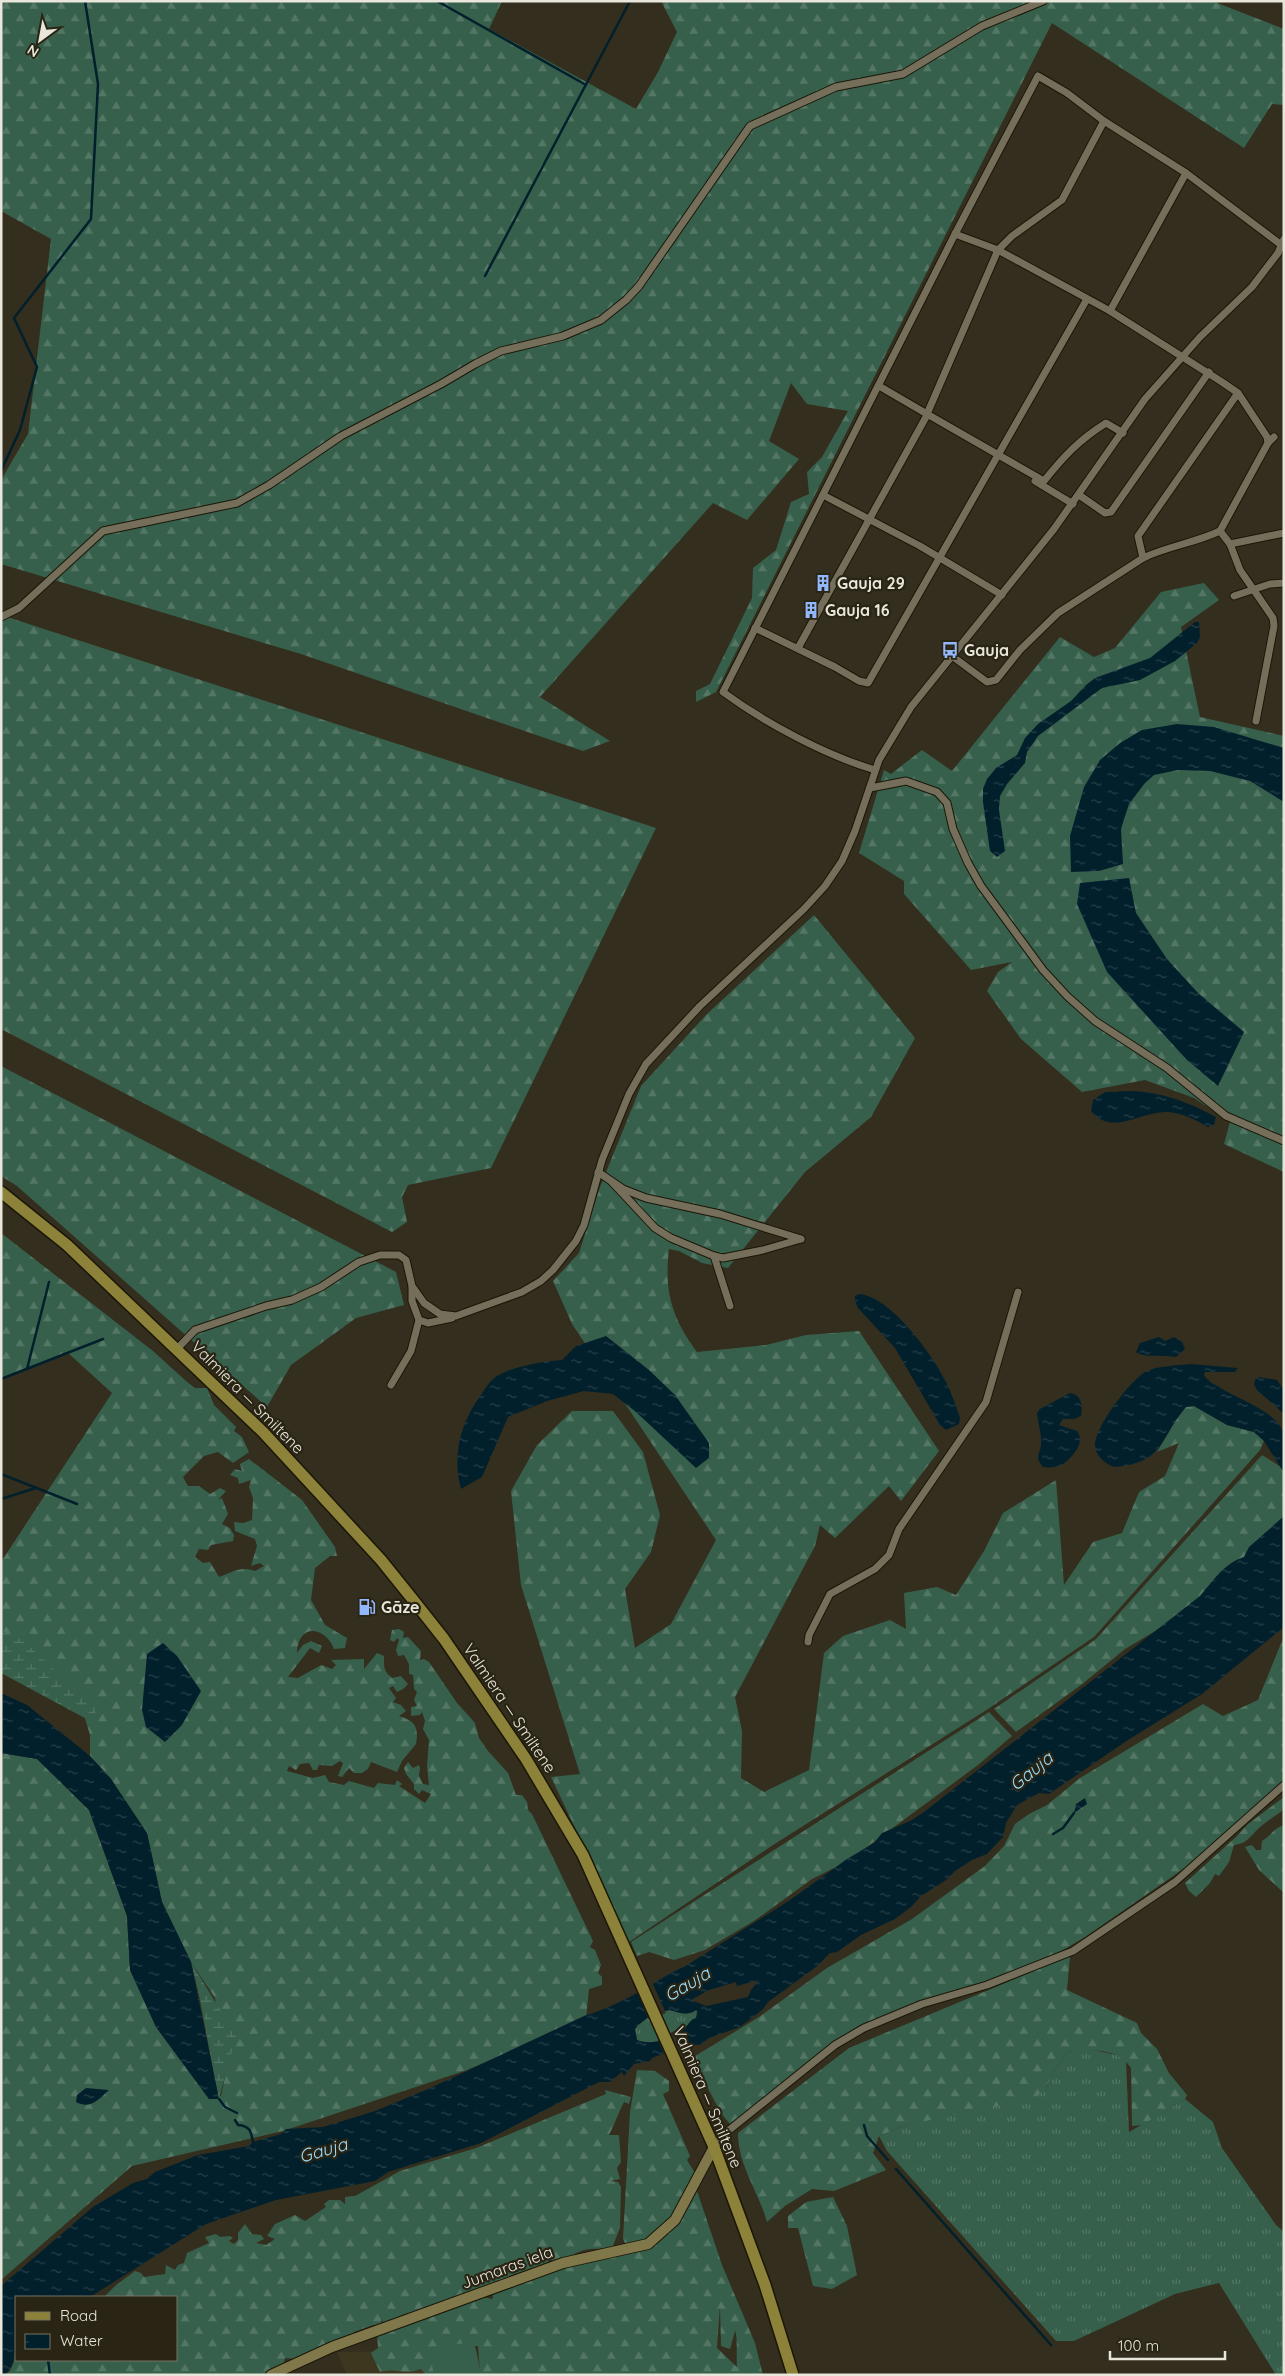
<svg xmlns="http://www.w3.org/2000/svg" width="1285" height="2376" viewBox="0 0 1285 2376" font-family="Quicksand,sans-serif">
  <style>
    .built { fill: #3e371f }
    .grass { fill: url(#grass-tufts) }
    .forest { fill: url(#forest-firs); fill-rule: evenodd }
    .wetland { fill: url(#wetland-marsh) }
    .pitch { fill: #37604c }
    .water { fill: url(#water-ripples); fill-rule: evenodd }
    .pier { fill: #332e1d }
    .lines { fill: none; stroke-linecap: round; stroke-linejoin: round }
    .stream { stroke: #02202c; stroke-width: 2.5 }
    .street-casing { stroke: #1b1606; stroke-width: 9 }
    .secondary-casing { stroke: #1b1606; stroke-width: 12 }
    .primary-casing { stroke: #1b1606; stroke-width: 14 }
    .street { stroke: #746e5b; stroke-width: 7 }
    .secondary { stroke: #80784a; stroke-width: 10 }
    .primary { stroke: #8d8239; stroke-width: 11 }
    .labels { text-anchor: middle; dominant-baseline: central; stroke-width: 4.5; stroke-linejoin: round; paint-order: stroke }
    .poi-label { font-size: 16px; font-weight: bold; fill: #e9e6db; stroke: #292413; text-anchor: start }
    .street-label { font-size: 16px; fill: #e9e6db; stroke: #292413 }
    .water-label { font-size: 18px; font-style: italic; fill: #98dcfb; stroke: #292413 }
  </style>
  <defs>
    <pattern id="grass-tufts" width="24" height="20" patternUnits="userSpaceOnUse" patternTransform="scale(1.25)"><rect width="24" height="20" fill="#37604c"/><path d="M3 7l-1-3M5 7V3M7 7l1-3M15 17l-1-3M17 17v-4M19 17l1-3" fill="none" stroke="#547765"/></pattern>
    <pattern id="forest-firs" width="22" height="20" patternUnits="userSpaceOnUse" patternTransform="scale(1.25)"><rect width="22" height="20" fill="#37604c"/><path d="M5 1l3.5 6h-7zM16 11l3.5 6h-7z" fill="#547765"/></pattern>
    <pattern id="wetland-marsh" width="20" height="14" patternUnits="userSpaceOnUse" patternTransform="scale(1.25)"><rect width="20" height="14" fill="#37604c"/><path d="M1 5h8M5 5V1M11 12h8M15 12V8" fill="none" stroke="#547765"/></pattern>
    <pattern id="water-ripples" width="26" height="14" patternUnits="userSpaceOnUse" patternTransform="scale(1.25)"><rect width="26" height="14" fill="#02202c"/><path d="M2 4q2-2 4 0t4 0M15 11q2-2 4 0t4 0" fill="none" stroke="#27404a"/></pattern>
  </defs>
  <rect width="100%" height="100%" fill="#332e1d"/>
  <!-- built -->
  <polygon class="built" points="476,2350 485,2375 347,2375 337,2352"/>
  <!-- grass -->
  <g class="grass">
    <path d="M670,2010C680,2013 688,2016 697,2010L696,2018C690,2020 689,2024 685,2028C674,2039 651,2046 637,2040L635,2029C644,2018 656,2012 670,2010Z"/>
    <polygon points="1088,2049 1122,2056 1126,2061 1129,2132 1185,2099 1213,2122 1222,2148 1276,2225 1284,2232 1284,2375 1276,2375 1219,2283 1175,2294 1074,2341 1056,2341 887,2151 879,2136 906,2125 1046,2089 1053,2072 1068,2052"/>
  </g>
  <!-- forest -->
  <g class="forest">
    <polygon points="1,1 502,1 489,29 636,109 658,72 677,32 661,1 1212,1 1284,29 1284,105 1272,104 1244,148 1052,23 716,692 696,702 696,691 710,684 752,598 753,568 776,550 791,502 809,494 807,472 822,457 848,411 807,404 791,383 769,441 799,459 747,520 713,503 540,697 610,741 583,751 301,654 1,564 1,480 28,434 51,239 1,211"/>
    <polygon points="1204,583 1219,600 1181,627 1200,717 1284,736 1284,1172 1224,1144 1230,1122 1194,1098 1145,1080 1082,1092 1021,1039 987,991 998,972 1012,962 971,970 904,894 904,881 859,853 884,770 891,774 922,750 952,771 1060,637 1094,657 1115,648 1161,592"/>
    <polygon points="1,615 656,828 491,1168 408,1185 402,1197 407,1222 392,1232 1,1029"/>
    <path d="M814,915L915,1038L871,1117L805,1172L728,1268L702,1263L679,1251L669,1249C664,1292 672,1318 697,1352L766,1345L806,1335L859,1331L939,1451L901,1501L889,1486L835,1538L820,1525L815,1546L735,1697L742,1731L741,1778L764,1792L809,1770L824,1653L843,1636L890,1620L906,1629L904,1593L937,1587L956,1595L984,1551L1003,1513L1056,1480L1064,1585L1093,1542L1122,1533L1139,1492L1165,1476L1179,1443L1157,1452L1176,1419L1186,1407L1194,1406L1227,1425L1254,1432L1264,1441L1260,1450L1094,1637L988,1709L773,1845L629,1942L551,1777L580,1774L521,1585L511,1491L537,1445L572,1411H613L643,1452L660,1515L651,1552L625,1589L635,1648L671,1624L716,1540L572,1324L553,1281L579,1253L600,1187L641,1086L707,1014Z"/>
    <polygon points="1,1066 396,1272 404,1305 356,1318 291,1365 267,1407 17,1186 1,1176"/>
    <path d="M1,1233L153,1351L186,1381L195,1388H207L214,1405L236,1427L234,1431L242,1437L249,1452L233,1463L218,1452L204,1456L183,1477L188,1486H199L210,1494L220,1488L226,1491L218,1500L222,1498L228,1514L222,1524L230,1528L234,1535L233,1541L211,1545L208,1550L199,1549L195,1557L203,1563L210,1562L219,1577C235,1572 238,1566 255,1571L264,1566L260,1563L251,1566L257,1546L255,1539L235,1531L234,1522L243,1523L252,1520L253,1498L249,1487L251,1480L239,1484L238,1478L230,1475L235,1469L242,1471L240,1464L249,1459L302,1500L335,1547L337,1556H330L315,1568L311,1600L325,1625L347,1638L345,1648L334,1649C325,1626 298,1623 297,1653L303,1645L311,1641L322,1646L319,1653L310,1648L288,1677L298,1678L321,1665L332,1669L336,1665L331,1660L364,1659V1669L377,1653L384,1656C384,1667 383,1671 392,1678L401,1676L408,1684L403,1689L397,1692L393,1686L389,1688L396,1698L393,1702L401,1705L406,1711L399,1716C415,1721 419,1727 416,1744L402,1761L397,1772L371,1762L368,1769L362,1773H354L349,1768L342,1777L338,1776L343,1763L340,1761L332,1766L319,1765L317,1770H313L309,1763L300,1764L296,1770L289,1766L287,1771L313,1778L325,1775L329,1782L344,1785L349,1781L374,1788L378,1783L395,1785L397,1780L402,1784L399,1786L425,1803L431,1794L422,1790L419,1794L414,1789V1784L406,1774L404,1768L408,1762L413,1768L419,1765L420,1768L419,1776L423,1784L429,1785L427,1766L429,1740L423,1729L425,1721L422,1712L420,1715L411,1716V1707L417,1706L414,1700L417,1692L414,1689L413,1675L409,1674V1664L404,1655L398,1656L396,1650L399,1640L397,1638L394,1642L390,1640L392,1630L399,1629L404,1632L403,1638L408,1637L421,1651L420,1660L424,1659L429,1662L457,1703L475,1723L479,1738L488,1751L508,1773L516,1795H522L527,1802L528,1810L532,1814L593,1941L590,1947L595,1950L601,1965L598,1973L602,1977V1985L589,1989L586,2019L467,2070L283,2131L132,2166L1,2280V1753L37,1759L89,1810L127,1916L130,1970L156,2027L209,2099L221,2096L225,2077L215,1998L191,1962L162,1902L147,1833L111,1779L90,1756V1735L79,1699L1,1630V1562L112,1393L67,1352L1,1380Z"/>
    <polygon points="1262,1455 1284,1469 1284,1524 1177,1618 1125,1649 1081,1685 1016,1732 994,1709 1096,1639"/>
    <polygon points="1284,1636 1284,1790 1189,1865 1085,1937 1048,1959 870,2029 843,2044 798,2077 734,2129 721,2113 692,2058 759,2017 827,1968 912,1919 985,1866 1004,1846 1015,1824 1029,1814 1047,1805 1080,1778 1203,1704 1223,1716 1258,1700"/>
    <polygon points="989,1712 1012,1736 978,1765 848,1861 812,1879 754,1921 705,1950 674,1960 649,1952 637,1956 631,1942"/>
    <path d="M1284,1797V1809C1276,1816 1265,1822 1257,1830C1250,1837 1246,1844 1234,1845L1229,1862L1219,1876L1215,1874L1210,1883L1196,1897L1189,1891L1185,1883L1236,1837L1248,1824Z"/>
    <path d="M1281,1826L1284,1827V1893L1259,1870L1245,1847L1252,1845L1256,1850H1261L1262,1841C1270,1837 1272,1830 1281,1826Z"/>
    <path d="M1070,1956L1067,1990L1137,2023L1141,2033L1157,2049L1169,2073L1187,2095L1185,2099L1142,2125L1132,2126L1131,2068C1118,2048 1090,2049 1068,2052L1053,2072L1046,2089L1032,2099L906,2125L879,2136L873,2153L886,2170L834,2191L812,2189L785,2206L767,2222C759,2192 738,2166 738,2133L849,2048Z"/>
    <polygon points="637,2070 655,2071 669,2081 669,2091 663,2094 690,2156 687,2160 695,2173 668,2224 651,2238 626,2245 623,2239 630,2112"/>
    <path d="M605,2090L631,2097L629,2104L624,2102C618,2113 615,2124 609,2135H619L621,2162L617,2168L620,2179L610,2181L618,2182L621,2187L620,2228L612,2248C603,2249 592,2248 584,2250C573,2253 562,2264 550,2260C543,2268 534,2268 526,2273L454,2301L438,2303L416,2314C403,2311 396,2319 385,2325L381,2319L382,2325H373L354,2332L353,2337L346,2340L340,2338L338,2342L295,2359L285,2358L283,2367L268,2375H5L10,2371L16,2357V2360H176V2297H104L115,2286L135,2271L141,2273L144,2277L165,2274L166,2265L175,2270L178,2265L184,2263L187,2253L209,2243L205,2237L216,2234L220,2237L230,2236L233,2238L229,2241L234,2244L238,2240V2233L245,2224L252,2234L261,2235L264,2239L256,2243L266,2245L275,2239L267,2236L275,2224L295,2215L305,2221L326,2207L324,2204L329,2200H340L345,2204V2197L355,2196L400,2171L476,2148L606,2094Z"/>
    <path d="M697,2191L722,2265L755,2343L763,2375H466L480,2370L478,2346L454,2345L444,2375H426L421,2369C403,2376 399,2367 380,2372L371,2353L378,2348L377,2332L441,2308L461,2306C468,2298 482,2295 491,2299L493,2298L492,2291L554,2265L641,2250L677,2222ZM720,2306L721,2346L730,2349L735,2331C738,2337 736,2357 737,2367L717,2348Z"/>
    <polygon points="833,2197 847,2226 857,2275 832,2289 813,2286 798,2228 788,2228 788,2216 806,2202"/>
  </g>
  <!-- wetland -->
  <g class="wetland">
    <polygon points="1,1630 25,1642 96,1708 94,1723 1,1673"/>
    <path d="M191,1962L236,2036L219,2099C209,2053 203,2007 191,1962Z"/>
  </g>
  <!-- pitch -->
  <polygon class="pitch" points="474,2341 481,2374 434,2375 429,2350"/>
  <!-- water -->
  <g class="water">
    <polygon points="1195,622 1199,622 1200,637 1197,643 1175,661 1140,680 1102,688 1038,736 1027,752 1025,763 1007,784 1000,796 999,810 1005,851 997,857 990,851 983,802 983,789 987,779 996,768 1017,755 1025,738 1038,724 1071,701 1086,685 1095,678 1150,658"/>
    <polygon points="1177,724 1214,727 1284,748 1284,802 1250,781 1210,771 1178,770 1154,775 1145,783 1129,804 1121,829 1123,864 1099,871 1071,872 1070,836 1084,787 1100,760 1120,743 1142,730"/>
    <polygon points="1129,878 1136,913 1167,959 1198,993 1244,1032 1218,1086 1186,1059 1107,972 1077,904 1080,883"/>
    <path d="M1134,1091C1167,1094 1188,1102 1216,1117L1214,1125L1208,1127C1196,1120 1182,1113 1168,1112C1140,1111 1112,1137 1091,1111L1093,1100L1105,1092Z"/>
    <path d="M859,1294C890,1296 933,1355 946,1382C952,1394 956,1406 960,1418L959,1424L946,1430L940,1425L895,1348L858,1308L855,1301V1296Z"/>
    <path d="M606,1336L649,1370L675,1395L709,1443V1458L696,1468L636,1412L613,1394L584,1391L547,1401L508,1417L482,1477L461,1489C452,1456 460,1423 481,1395C484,1390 488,1384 492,1380C506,1367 544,1361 562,1360L576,1346Z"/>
    <path d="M1159,1337L1165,1341L1174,1337L1182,1342L1185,1349L1176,1357C1166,1355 1142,1358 1136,1352L1140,1343Z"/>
    <path d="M1190,1364L1238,1368L1235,1372H1205L1204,1375C1208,1382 1216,1385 1222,1389C1241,1400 1277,1412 1284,1434C1285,1445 1284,1462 1284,1473L1264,1441L1254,1432L1227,1425L1194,1406L1186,1407C1159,1439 1165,1462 1116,1467C1107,1466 1096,1456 1095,1447C1093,1429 1130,1381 1145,1372C1159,1365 1175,1366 1190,1364Z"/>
    <polygon points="1259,1377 1277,1380 1284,1390 1284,1414 1257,1390 1254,1384 1255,1380"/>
    <path d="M1070,1393C1082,1395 1083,1406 1081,1416L1074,1419H1063L1059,1425L1077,1431C1086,1442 1072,1458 1063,1464C1057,1467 1049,1468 1043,1467C1035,1457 1039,1456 1041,1445C1042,1436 1038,1423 1037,1413L1040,1409Z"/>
    <path d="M1284,1516V1627L1202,1694L1128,1740L1049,1794L1039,1793L1017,1805L1006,1823L1003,1837L987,1854L972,1860L955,1871L946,1880L921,1896L911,1907L895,1919L861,1935L837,1952L830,1953L816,1967L768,2002L763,2009L740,2027L709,2038L700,2045L688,2044L652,2058L650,2061L634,2064L624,2076L622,2072L610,2082H599L481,2143L388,2172L375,2181L276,2200L206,2224L90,2297H16C16,2313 22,2373 1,2375V2286L93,2207L133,2183L147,2179L155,2172L198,2155L249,2146L253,2142L281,2134L286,2129L323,2127L375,2111L426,2090L584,2016C610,2008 633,1996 656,1982C666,1976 673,1971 684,1967L790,1900L847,1859L874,1843L882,1833L912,1820L924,1812L1200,1596C1214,1580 1223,1564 1244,1557L1249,1547ZM759,1980L751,1990L748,1997L706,2006L691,2000L709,1990L736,1982L737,1986ZM670,2010C680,2013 688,2016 696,2010L698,2012L696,2018C690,2020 689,2024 685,2028C674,2039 651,2046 637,2040L635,2029C644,2018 656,2012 670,2010Z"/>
    <polygon points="163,1643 177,1656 201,1691 182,1725 165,1742 146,1727 142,1710 147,1654"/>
    <polygon points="1,1693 27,1705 90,1756 111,1779 147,1833 162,1902 191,1962 219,2099 209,2099 156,2027 130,1970 127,1916 89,1810 37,1759 1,1753"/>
    <polygon points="1085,1798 1087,1804 1074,1813 1076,1804"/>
    <path d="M86,2088L109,2090C99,2099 90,2110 76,2102L77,2095Z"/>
  </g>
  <!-- pier -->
  <g class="pier">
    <polygon points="652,1982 666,2013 649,2020 636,1990"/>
    <polygon points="674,2031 681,2049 665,2056 658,2040"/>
  </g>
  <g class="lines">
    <!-- stream -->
    <g class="stream">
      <polyline points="437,1 586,85"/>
      <polyline points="485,276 630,1"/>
      <polyline points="1,471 20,430 37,367 14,318 91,219 98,84 85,1"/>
      <polyline points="27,1369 49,1282"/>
      <polyline points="1,1379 103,1339"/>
      <polyline points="1,1474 77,1504"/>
      <polyline points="1,1499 36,1488"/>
      <polyline points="1053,1834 1063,1828 1074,1813"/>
      <polyline points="219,2099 225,2107 237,2113"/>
      <path d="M235,2120L238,2125C250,2126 251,2131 253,2142"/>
      <polyline points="864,2125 867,2136 888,2160"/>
      <polyline points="896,2169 1051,2345"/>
      <polyline points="48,2360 50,2375"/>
    </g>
    <!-- street casing -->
    <g class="street-casing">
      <g id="street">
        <polyline points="1104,121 1062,200 1012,236 998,250 1110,311"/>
        <polyline points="1186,173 1110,311 1222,382 1238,393 1267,437 1268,443 1274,437"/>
        <path d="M1123,433L1106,423C1079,440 1064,456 1044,481L927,414L998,250L955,234L1038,76L1067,93L1104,121L1186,173L1284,247"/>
        <polyline points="1268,443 1220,531 1230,544 1284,533"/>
        <polyline points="1035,481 1073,504"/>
        <polyline points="823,495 920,546 1002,595"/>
        <polyline points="1079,495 1105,513 1111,512 1209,372"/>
        <path d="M1220,531C1195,543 1168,546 1143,558L1138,536L1238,393"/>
        <polyline points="1230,544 1240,570 1273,618 1274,626 1256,721"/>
        <polyline points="1234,596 1270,584 1284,583"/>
        <polyline points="1,617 19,608 103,531 237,503 269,485 341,436 441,384 475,364 501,351 563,336 601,320 626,300 639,286 750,126 836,87 903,74 982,26 1043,1"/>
        <polyline points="755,628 835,667 859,681 868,683 1087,299"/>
        <polyline points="798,648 926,417 927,414 879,386"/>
        <polyline points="952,656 987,682 996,680 1020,650 1058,613 1143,558"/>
        <path d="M875,770C825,755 765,723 723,692L955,234"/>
        <polyline points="870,788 906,781 937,792 947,803 953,829 968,863 981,886 1043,970 1067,996 1095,1021 1167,1068 1226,1116 1284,1141"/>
        <polyline points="598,1172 623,1189 646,1198 720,1214 801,1239"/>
        <polyline points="612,1182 655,1228 671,1238 714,1256 723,1258 763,1250 801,1239"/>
        <polyline points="714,1256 730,1306"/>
        <polyline points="412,1287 412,1301 419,1320 428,1323 452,1318"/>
        <polyline points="177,1349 195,1330 266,1306 292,1300 321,1287 359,1262 380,1255 399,1255 406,1260 412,1286 424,1303 440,1314 456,1316 522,1292 541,1281 553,1270 576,1241 584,1225 602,1160 629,1094 646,1064 700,1006 804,909 825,886 842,861 855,831 879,760 911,707 1054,529 1145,399 1200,337 1252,287 1278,253 1284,239"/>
        <polyline points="391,1385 411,1351 419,1320"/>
        <polyline points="808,1642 809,1635 830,1594 875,1569 889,1555 899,1529 986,1402 1018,1292"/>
        <polyline points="714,2147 723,2135 835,2045 864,2028 922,2004 987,1985 1073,1951 1175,1882 1284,1785"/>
      </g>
    </g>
    <!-- secondary casing -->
    <g class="secondary-casing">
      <polyline id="secondary" points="271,2375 332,2347 563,2263 648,2244 675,2220 714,2147"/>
    </g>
    <!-- primary casing -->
    <g class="primary-casing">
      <polyline id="primary" points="1,1192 67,1245 263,1432 381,1560 414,1601 444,1639 526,1759 583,1855 714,2147 765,2285 793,2375"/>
    </g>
    <!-- street -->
    <use href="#street" class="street"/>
    <!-- secondary -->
    <use href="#secondary" class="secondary"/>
    <!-- primary -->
    <use href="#primary" class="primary"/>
  </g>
  <!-- icons -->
  <defs>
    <g id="building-bare" transform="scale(1.35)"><path d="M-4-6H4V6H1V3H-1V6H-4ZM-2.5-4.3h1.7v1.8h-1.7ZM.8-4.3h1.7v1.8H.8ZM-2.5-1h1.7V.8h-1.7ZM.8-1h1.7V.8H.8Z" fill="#93b7fd" stroke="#292413" stroke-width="2.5" paint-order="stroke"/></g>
    <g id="bus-bare" transform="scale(1.35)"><path d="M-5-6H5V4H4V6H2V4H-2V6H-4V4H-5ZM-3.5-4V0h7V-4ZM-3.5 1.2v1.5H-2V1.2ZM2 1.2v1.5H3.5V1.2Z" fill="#93b7fd" stroke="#292413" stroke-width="2.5" paint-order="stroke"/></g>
    <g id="fuel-bare" transform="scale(1.35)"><path d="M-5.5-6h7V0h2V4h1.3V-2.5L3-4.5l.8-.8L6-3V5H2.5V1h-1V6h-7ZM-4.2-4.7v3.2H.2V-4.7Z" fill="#93b7fd" stroke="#292413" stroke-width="2.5" paint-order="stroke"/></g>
  </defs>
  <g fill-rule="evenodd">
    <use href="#building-bare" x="823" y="583"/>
    <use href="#building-bare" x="811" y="610"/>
    <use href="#bus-bare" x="950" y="650"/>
    <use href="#fuel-bare" x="367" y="1607"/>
  </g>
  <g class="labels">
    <!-- poi labels -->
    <g class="poi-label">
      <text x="837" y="583">Gauja 29</text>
      <text x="825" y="610">Gauja 16</text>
      <text x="964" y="650">Gauja</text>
      <text x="381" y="1607">Gāze</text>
    </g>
    <!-- street labels -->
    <g class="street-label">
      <text transform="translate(248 1397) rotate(45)">Valmiera — Smiltene</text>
      <text transform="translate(510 1708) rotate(56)">Valmiera — Smiltene</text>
      <text transform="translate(708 2097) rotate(67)">Valmiera — Smiltene</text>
      <text transform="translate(507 2267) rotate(-20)">Jumaras iela</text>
    </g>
    <!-- water labels -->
    <g class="water-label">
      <text transform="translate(1031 1771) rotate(-39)">Gauja</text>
      <text transform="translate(687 1984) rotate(-31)">Gauja</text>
      <text transform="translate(323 2150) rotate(-16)">Gauja</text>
    </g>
  </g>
  <!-- border -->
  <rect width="1285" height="2376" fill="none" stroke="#e9e6db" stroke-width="5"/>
  <!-- legend -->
  <rect x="15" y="2296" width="162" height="65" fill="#292413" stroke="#767263"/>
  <rect x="25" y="2312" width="25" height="8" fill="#8d8239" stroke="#767263"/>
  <text x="60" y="2321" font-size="15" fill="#e9e6db">Road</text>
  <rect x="25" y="2334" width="25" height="15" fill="url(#water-ripples)" stroke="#767263"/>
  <text x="60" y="2346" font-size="15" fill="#e9e6db">Water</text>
  <!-- north arrow -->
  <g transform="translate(40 40) rotate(212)" stroke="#292413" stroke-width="4" paint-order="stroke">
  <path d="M0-4L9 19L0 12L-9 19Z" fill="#e9e6db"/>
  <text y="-8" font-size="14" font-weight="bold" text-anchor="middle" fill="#e9e6db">N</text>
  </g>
  <!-- scale -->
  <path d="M1110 2351v8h115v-8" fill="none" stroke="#e9e6db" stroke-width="2.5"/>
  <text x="1118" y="2351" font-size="15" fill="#e9e6db" stroke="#292413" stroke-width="4" paint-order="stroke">100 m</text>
</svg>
